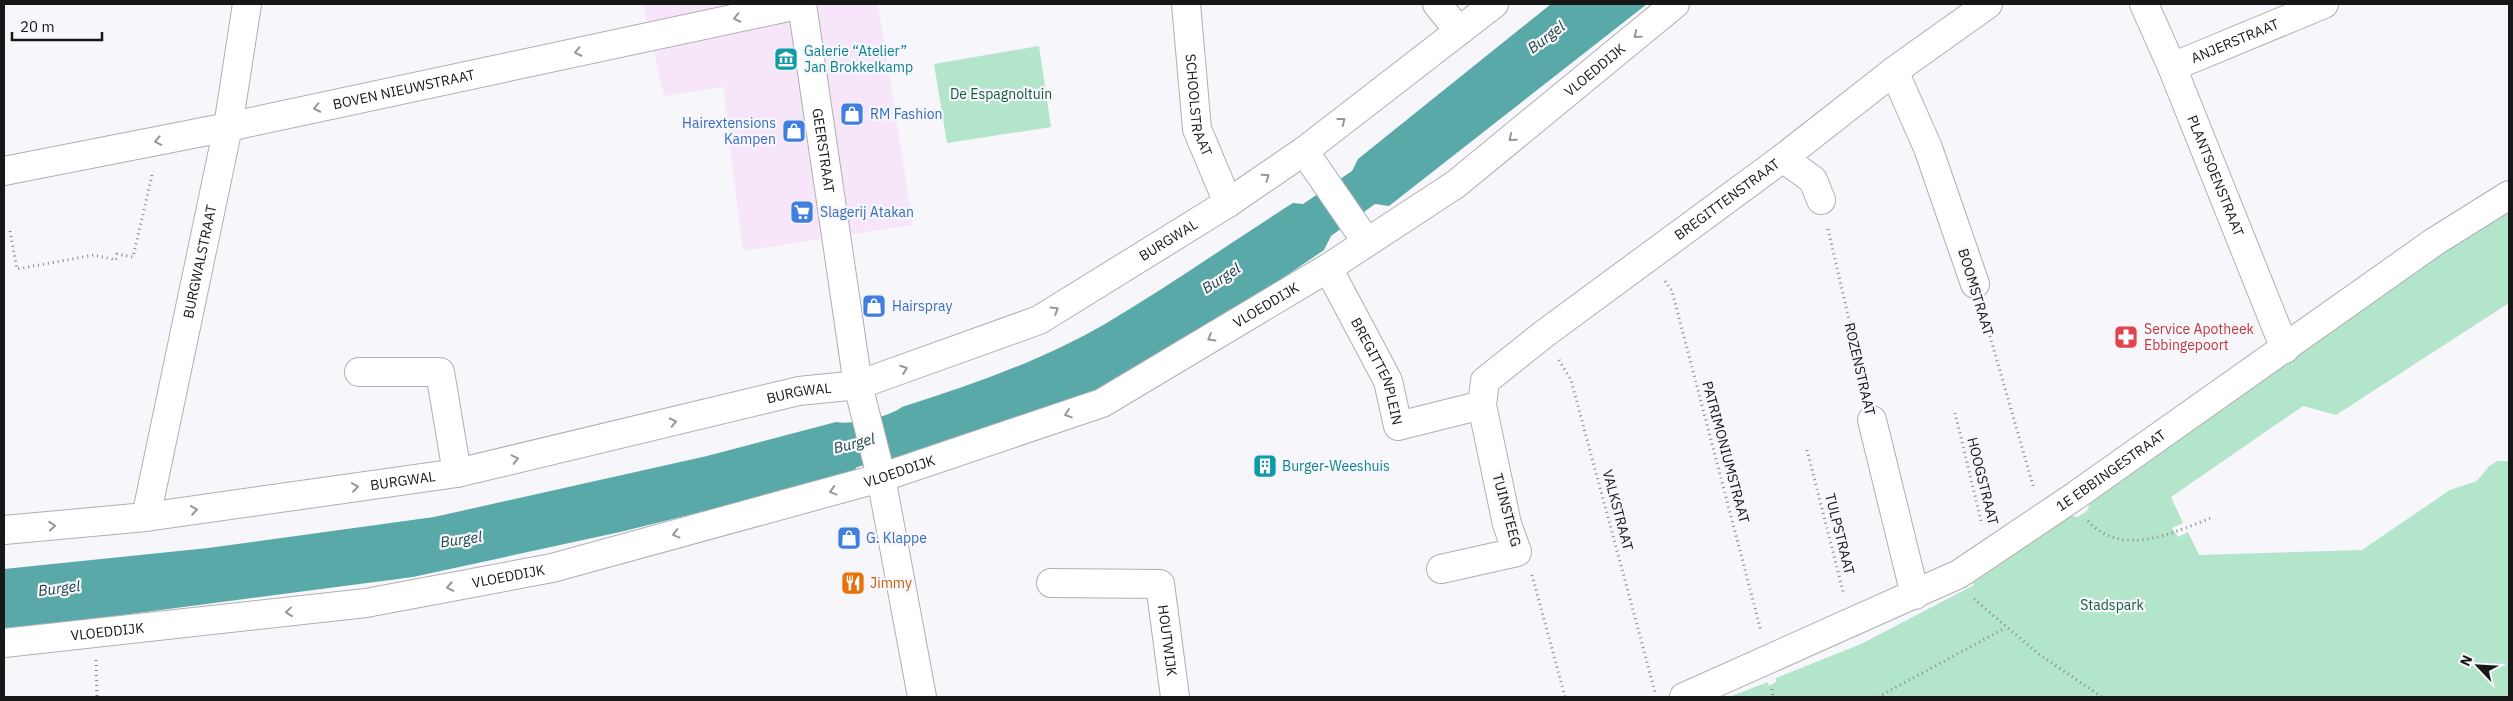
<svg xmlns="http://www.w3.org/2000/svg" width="2513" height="701" viewBox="0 0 2513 701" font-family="'IBM Plex Sans',sans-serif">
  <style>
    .commercial { fill: #f7e6f9 }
    .green { fill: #b2e5ca }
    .water { fill: #5aa9a9 }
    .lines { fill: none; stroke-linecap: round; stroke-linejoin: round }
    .minor-casing { stroke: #b0afb2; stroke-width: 30 }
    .path { stroke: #89888b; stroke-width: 3; stroke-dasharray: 1 4; stroke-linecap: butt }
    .minor { stroke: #fff; stroke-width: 28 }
    .oneway { stroke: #979797 }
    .labels { text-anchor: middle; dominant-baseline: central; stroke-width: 4.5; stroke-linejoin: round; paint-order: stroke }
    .street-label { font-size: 14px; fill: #171718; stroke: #f7f6fa }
    .culture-label { font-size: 14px; fill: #0d838f; stroke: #f7f6fa; text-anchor: start }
    .park-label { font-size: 14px; fill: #115c3e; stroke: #f7f6fa }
    .shop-label { font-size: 14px; fill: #366cbe; stroke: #f7f6fa; text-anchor: start }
    .health-label { font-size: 14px; fill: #be3a42; stroke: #f7f6fa; text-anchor: start }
    .food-label { font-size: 14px; fill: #c56008; stroke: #f7f6fa; text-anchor: start }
    .water-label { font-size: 15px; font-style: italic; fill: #1d4343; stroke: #f7f6fa }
  </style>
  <rect width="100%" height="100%" fill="#f7f6fa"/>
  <!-- commercial -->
  <polygon class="commercial" points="643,4 878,4 913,225 743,251 723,87 664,96"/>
  <!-- green -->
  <g class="green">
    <polygon points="1039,46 1051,127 947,143 934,64"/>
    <polygon points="2509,212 2509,303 2336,415 2303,406 2171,497 2183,523 2172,528 2178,537 2188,532 2199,555 2362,550 2450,490 2477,481 2489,466 2498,461 2509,461 2509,697 1729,697 1768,682 1769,686 1776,682 1776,678 1861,644 1974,585 1973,583 2071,516 2078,517 2088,510 2089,504 2456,243"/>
  </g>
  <!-- water -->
  <path class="water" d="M1551,4H1647L1389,206L1375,204L1331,236L1324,250L1239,308L1121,378L1057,409L905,455L857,467L851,475L620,532L413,577L61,623L4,628V569L208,548L434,517L707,456L836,422C852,425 889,417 902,407C971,385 1041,361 1105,324C1169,286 1230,243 1293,203L1303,204L1352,171L1358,159Z"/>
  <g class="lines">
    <!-- minor casing -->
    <g class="minor-casing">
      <g id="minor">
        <path id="s1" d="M802,4L858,385L880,472L922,697"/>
        <path id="s2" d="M1186,4L1197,129L1228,203"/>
        <polyline points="1437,4 1459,31"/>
        <path id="s3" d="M2144,4L2172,67L2285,349"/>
        <path id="s4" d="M2172,67L2324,4"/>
        <polyline points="1894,71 1928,148 1975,284"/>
        <polyline points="1304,151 1366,241"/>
        <polyline points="1783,158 1813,180 1821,200"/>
        <path id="s5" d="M4,171L228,127L802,4"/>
        <path id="s6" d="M1328,268L1388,381L1398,426L1482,405"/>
        <polyline points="359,372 440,372 457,473"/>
        <polyline points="1872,420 1915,595"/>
        <path id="s7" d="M146,517L228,127L247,4"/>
        <path id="s8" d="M4,530L146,517L457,473L799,391L858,385L1039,320L1228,203L1304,151L1494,4"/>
        <path id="s9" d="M1441,569L1517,552L1507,524L1482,405L1485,381L1544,334L1783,158L1894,71L1988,4"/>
        <path id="s10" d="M1051,583L1160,584L1175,697"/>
        <path id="s11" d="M4,643L366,603L552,568L880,478L1102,403L1328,268L1456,184L1675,4"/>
        <path id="s12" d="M1684,697L1959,574L2075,496L2434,242L2509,195"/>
      </g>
    </g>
    <!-- path -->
    <g class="path">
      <polyline points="1828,229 1866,393"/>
      <polyline points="10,231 17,269 94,255 116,260 117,254 133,257 153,171"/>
      <polyline points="1665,281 1672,291 1761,631"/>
      <polyline points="1983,312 2034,489"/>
      <polyline points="1559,360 1571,380 1655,692"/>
      <polyline points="1955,413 1982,525"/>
      <polyline points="1807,450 1844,595"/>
      <path d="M2088,521C2122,558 2172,533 2211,518"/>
      <polyline points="1532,575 1565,697"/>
      <polyline points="1974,599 2040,655 2102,697"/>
      <polyline points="96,660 97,697"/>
      <polyline points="1772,689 1773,697"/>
      <polyline points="1878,697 2005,628"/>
    </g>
    <!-- minor -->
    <use href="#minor" class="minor"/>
  </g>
  <!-- one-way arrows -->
  <defs><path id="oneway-chevron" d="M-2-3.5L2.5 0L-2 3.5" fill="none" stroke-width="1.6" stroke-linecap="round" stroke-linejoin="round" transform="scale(1.25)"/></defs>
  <g class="oneway">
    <use href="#oneway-chevron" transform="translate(737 18) rotate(168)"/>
    <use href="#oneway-chevron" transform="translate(1637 35) rotate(141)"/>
    <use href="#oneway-chevron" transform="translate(578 52) rotate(168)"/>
    <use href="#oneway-chevron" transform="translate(317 108) rotate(168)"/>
    <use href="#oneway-chevron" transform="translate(1342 121) rotate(-38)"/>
    <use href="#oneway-chevron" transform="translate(1512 138) rotate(141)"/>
    <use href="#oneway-chevron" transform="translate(158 141) rotate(169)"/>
    <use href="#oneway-chevron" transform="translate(1266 177) rotate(-35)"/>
    <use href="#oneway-chevron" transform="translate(1055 310) rotate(-32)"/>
    <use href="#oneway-chevron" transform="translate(1211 338) rotate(149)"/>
    <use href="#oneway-chevron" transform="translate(904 369) rotate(-20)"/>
    <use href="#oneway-chevron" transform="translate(1068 414) rotate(161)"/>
    <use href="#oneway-chevron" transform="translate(673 422) rotate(-13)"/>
    <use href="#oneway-chevron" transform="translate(515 459) rotate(-13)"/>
    <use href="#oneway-chevron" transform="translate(355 487) rotate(-8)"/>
    <use href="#oneway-chevron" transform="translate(833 491) rotate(165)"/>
    <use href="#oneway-chevron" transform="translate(194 510) rotate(-8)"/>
    <use href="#oneway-chevron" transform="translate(52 526) rotate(-5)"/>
    <use href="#oneway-chevron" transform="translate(676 534) rotate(165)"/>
    <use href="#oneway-chevron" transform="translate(450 587) rotate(169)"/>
    <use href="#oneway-chevron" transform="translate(289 612) rotate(174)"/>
  </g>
  <!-- icons -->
  <defs>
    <g id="museum-square" transform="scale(1.25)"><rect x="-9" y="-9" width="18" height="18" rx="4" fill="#0f9aa8" stroke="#f7f6fa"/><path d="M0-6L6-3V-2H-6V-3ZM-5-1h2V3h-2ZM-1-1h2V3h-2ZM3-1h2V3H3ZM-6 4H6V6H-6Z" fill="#fff"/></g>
    <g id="shop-square" transform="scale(1.25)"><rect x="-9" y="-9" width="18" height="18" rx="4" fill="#3f7fe0" stroke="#f7f6fa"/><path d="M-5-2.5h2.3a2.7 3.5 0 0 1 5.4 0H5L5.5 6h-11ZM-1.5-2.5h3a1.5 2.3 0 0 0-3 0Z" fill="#fff"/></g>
    <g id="supermarket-square" transform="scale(1.25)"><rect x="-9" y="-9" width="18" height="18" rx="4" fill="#3f7fe0" stroke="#f7f6fa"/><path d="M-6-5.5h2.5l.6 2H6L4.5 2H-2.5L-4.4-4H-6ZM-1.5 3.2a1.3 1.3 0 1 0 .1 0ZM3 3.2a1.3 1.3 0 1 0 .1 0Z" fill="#fff"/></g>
    <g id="pharmacy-square" transform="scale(1.25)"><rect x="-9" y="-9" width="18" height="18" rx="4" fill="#e0444e" stroke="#f7f6fa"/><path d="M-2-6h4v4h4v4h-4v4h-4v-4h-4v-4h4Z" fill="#fff"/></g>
    <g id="building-square" transform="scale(1.25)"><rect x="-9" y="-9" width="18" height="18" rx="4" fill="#0f9aa8" stroke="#f7f6fa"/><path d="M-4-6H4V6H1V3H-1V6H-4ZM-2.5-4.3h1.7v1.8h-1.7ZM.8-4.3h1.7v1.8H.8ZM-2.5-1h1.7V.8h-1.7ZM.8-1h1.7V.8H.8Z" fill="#fff"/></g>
    <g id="restaurant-square" transform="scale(1.25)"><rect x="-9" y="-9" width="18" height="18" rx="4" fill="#e8710a" stroke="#f7f6fa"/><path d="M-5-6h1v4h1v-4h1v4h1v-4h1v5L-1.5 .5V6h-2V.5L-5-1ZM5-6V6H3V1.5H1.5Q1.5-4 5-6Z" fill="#fff"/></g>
  </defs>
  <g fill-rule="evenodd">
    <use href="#museum-square" x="786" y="59"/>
    <use href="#shop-square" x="852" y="114"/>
    <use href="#shop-square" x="794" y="131"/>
    <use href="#supermarket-square" x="802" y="212"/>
    <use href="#shop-square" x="874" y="306"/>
    <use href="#pharmacy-square" x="2126" y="337"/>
    <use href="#building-square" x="1265" y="466"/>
    <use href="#shop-square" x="849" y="538"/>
    <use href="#restaurant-square" x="853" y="583"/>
  </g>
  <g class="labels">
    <!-- street labels -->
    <g class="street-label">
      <text stroke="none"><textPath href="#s4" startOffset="68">ANJERSTRAAT</textPath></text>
      <text stroke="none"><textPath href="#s11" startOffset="1724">VLOEDDIJK</textPath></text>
      <text stroke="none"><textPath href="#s5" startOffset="408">BOVEN NIEUWSTRAAT</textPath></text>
      <text stroke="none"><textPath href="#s2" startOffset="102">SCHOOLSTRAAT</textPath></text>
      <text stroke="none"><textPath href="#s1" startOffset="148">GEERSTRAAT</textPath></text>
      <text stroke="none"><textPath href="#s3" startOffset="186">PLANTSOENSTRAAT</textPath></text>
      <text stroke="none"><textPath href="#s9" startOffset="556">BREGITTENSTRAAT</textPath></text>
      <text stroke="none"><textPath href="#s8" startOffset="1212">BURGWAL</textPath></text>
      <text stroke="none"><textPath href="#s7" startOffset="261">BURGWALSTRAAT</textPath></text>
      <text transform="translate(1976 292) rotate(73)">BOOMSTRAAT</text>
      <text stroke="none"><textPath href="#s11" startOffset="1319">VLOEDDIJK</textPath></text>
      <text stroke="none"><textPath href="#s6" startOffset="115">BREGITTENPLEIN</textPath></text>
      <text transform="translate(1860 369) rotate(77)">ROZENSTRAAT</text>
      <text stroke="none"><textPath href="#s8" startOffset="808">BURGWAL</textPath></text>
      <text transform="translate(1726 452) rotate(75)">PATRIMONIUMSTRAAT</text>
      <text stroke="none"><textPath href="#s11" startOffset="914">VLOEDDIJK</textPath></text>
      <text stroke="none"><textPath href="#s12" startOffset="485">1E EBBINGESTRAAT</textPath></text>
      <text stroke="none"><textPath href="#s8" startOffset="402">BURGWAL</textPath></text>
      <text transform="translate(1983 481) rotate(76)">HOOGSTRAAT</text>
      <text transform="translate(1507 510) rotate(75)">TUINSTEEG</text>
      <text transform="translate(1618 510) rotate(75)">VALKSTRAAT</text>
      <text transform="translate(1840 534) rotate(76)">TULPSTRAAT</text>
      <text stroke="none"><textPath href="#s11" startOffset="509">VLOEDDIJK</textPath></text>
      <text stroke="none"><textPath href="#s11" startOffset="104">VLOEDDIJK</textPath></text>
      <text stroke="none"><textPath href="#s10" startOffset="166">HOUTWIJK</textPath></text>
    </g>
    <!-- culture labels -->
    <g class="culture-label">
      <text x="804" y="51">Galerie “Atelier”<tspan x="804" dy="16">Jan Brokkelkamp</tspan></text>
      <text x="1282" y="466">Burger-Weeshuis</text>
    </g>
    <!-- park labels -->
    <g class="park-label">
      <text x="1001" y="94">De Espagnoltuin</text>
      <text x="2112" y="605">Stadspark</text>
    </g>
    <!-- shop labels -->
    <g class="shop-label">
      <text x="870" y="114">RM Fashion</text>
      <text x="776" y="123" text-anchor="end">Hairextensions<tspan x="776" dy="16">Kampen</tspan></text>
      <text x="820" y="212">Slagerij Atakan</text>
      <text x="892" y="306">Hairspray</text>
      <text x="866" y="538">G. Klappe</text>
    </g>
    <!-- health labels -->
    <g class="health-label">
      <text x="2144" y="329">Service Apotheek<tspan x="2144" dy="16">Ebbingepoort</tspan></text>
    </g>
    <!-- food labels -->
    <g class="food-label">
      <text x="870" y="583">Jimmy</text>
    </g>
    <!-- water labels -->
    <g class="water-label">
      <text transform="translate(1546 37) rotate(-37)">Burgel</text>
      <text transform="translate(1221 278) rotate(-33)">Burgel</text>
      <text transform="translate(854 443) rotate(-14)">Burgel</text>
      <text transform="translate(461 539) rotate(-8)">Burgel</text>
      <text transform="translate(59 588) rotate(-7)">Burgel</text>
    </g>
  </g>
  <!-- border -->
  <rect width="2513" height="701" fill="none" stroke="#171718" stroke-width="10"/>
  <!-- north arrow -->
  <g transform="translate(2478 666) rotate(295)" stroke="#f7f6fa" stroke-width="4" paint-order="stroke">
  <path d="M0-4L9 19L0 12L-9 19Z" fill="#171718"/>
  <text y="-8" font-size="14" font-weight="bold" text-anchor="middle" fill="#171718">N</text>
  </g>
  <!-- scale -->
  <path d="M12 32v8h90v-8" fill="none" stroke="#171718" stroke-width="2.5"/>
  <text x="20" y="32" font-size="15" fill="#171718" stroke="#f7f6fa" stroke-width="4" paint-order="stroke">20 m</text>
</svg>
